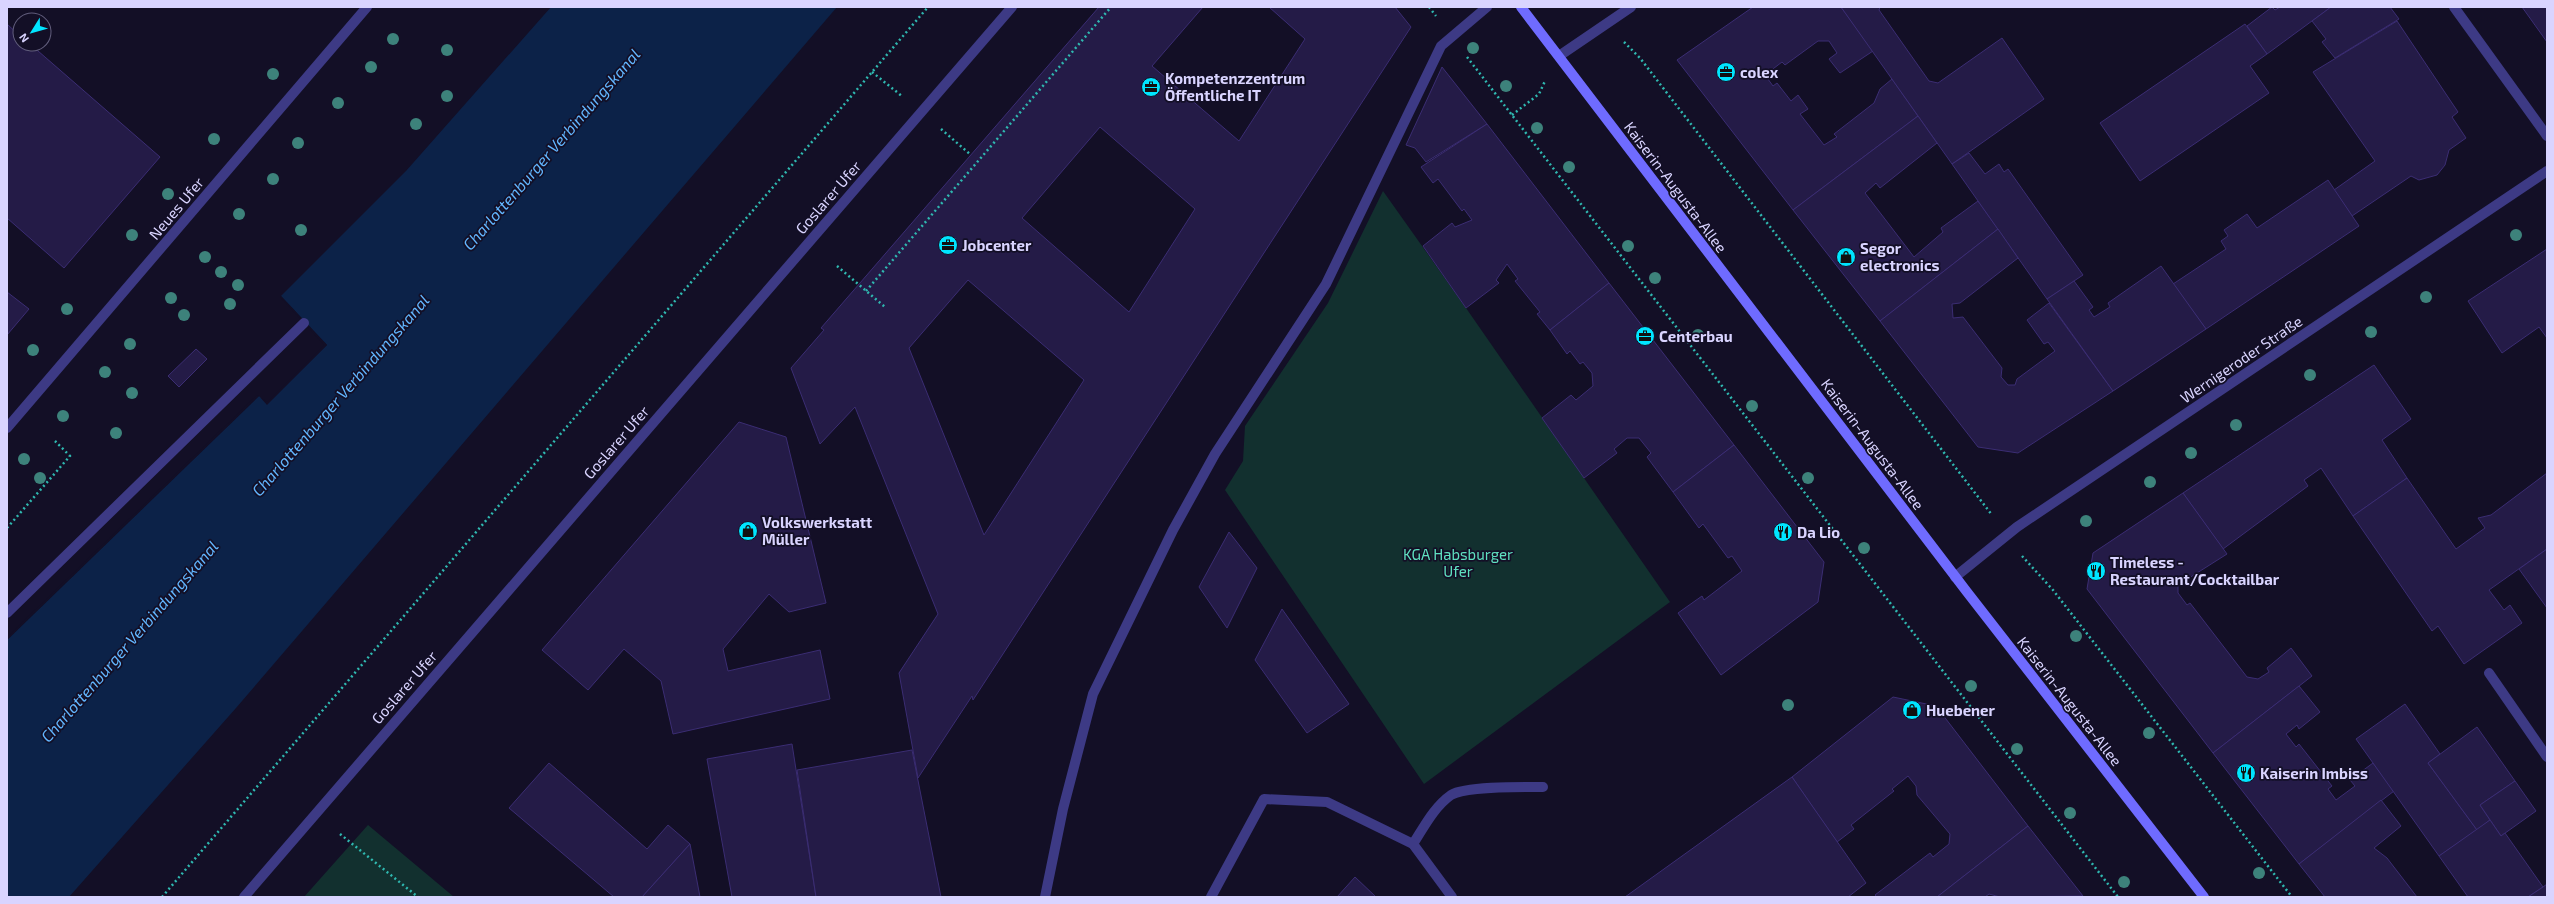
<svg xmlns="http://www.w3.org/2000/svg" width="2554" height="904" viewBox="0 0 2554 904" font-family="'Exo 2',sans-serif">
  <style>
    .green { fill: #12302f }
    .water { fill: #0c2248 }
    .pier { fill: #130f26 }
    .building { fill: #241b47; stroke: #3b2d73; fill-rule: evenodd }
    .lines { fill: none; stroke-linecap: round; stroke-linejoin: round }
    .path { stroke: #2fb8b0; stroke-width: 2.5; stroke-dasharray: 2 3; stroke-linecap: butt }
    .service { stroke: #3d3a85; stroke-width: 10 }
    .minor { stroke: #3d3a85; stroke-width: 10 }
    .tertiary { stroke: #3d3a85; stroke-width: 10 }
    .secondary { stroke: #6f6bff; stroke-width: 10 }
    .tree { fill: #3d827b }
    .labels { text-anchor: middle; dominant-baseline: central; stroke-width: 3.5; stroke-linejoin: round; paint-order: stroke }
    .poi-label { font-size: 15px; font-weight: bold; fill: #d9d4ff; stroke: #130f26; text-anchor: start }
    .street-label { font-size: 15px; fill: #d9d4ff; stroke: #130f26 }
    .park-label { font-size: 15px; fill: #5fe0c0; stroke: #130f26 }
    .water-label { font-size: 16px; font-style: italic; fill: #62b6ff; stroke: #130f26 }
  </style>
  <rect width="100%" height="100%" fill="#130f26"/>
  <!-- green -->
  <g class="green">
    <polygon points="1383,191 1466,308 1670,602 1424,784 1225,490 1243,461 1245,426 1328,303"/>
    <polygon points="368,825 454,897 304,897"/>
  </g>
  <!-- water -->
  <polygon class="water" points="551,7 837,7 236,708 69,897 7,897 7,640 259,396 267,404 327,345 281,296 406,171"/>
  <!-- pier -->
  <polygon class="pier" points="281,296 327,345 267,405 259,396 7,640 7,637 257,395 267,402 324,345 280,297"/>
  <!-- building -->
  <g class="building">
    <path d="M1099,7H1203L1152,66L1239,141L1305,39L1269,7H1395L1411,27L973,700L972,696L918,778L899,673L938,614L855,407L820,444L791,368L824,330L821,328ZM1100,127L1195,209L1129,312L1022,218ZM968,280L1084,380L984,535L909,348Z"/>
    <polygon points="1753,7 1841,7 1873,51 1840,73 1829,59 1837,53 1829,41 1818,41 1785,65 1782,62 1765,75 1773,86 1777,83 1791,101 1798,95 1808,109 1800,114 1824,145 1837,137 1834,134 1874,103 1880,89 1892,79 1918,116 1793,210 1677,60"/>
    <polygon points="1841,7 1880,7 1879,10 1929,81 1938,83 2002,38 2044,99 1952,164"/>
    <polygon points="2272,7 2275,10 2280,7 2331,7 2267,54 2247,26"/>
    <polygon points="2331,7 2390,7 2399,19 2335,58 2322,42 2326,39 2312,21"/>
    <polygon points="2522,7 2547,7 2547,42"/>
    <polygon points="2397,21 2458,112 2452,117 2466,138 2449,150 2445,165 2437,175 2419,180 2411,176 2352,216 2334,190 2375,161 2313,72"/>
    <polygon points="7,24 20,36 20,44 30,44 160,157 64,268 7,218"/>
    <polygon points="2245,24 2267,54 2250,66 2269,93 2140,181 2100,123"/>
    <polygon points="1442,67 1487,124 1426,162 1415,148 1406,145"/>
    <polygon points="1918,116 1937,143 1880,188 1876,183 1865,193 1914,257 1943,232 1941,228 1978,201 1998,229 1880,321 1793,210"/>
    <polygon points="1487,124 1609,283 1550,330 1537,314 1540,312 1515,281 1518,279 1507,264 1496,280 1499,283 1466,308 1423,246 1452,223 1455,227 1472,220 1464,209 1462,211 1438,179 1433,183 1421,167"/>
    <polygon points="1969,153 1985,174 1999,164 2004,172 2008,169 2083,275 2047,299 1952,164"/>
    <polygon points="2328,180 2359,226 2206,329 2173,284 2226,249 2221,241 2228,236 2224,230 2247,214 2257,228"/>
    <polygon points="1998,229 2018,258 1960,303 1952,304 1953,318 1963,317 2002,368 2001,377 2008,385 2015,385 2017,379 2055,351 2048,342 2044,344 2027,320 2049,303 2113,391 2018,453 1978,447 1880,321"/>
    <polygon points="2547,249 2547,338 2539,327 2502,353 2468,301"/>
    <polygon points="2161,266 2206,329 2113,391 2047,299 2074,281 2093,307 2089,310 2094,317 2110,307 2108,303"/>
    <polygon points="1609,283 1734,445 1673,492 1647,457 1651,453 1639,438 1627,438 1614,449 1617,453 1584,478 1542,418 1571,395 1576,400 1593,386 1592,373 1583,362 1580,364 1570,351 1567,354 1550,330"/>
    <polygon points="7,292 29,309 7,335"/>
    <polygon points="196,349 207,359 179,387 168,376"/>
    <polygon points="2374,365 2411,419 2382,440 2407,478 2353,516 2321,468 2304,480 2308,486 2223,549 2183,493"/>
    <polygon points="739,422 786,437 826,603 789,612 769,594 723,649 728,671 820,650 830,699 673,734 661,681 624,649 588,690 542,650"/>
    <polygon points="1734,445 1824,562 1818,602 1721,675 1678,613 1702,596 1704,600 1742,571 1732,556 1728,558 1703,524 1699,528 1673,492"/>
    <polygon points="2547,473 2547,549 2489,590 2504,610 2510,605 2522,623 2464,664 2438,626 2432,631 2353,516 2407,478 2456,549 2485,528 2478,518 2491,515"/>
    <polygon points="2183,493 2227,554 2178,585 2178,593 2187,605 2190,603 2247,677 2258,679 2269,672 2267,668 2291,648 2312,676 2213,753 2087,589 2093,553"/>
    <polygon points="1229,532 1257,568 1227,628 1199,587"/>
    <polygon points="2547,549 2547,608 2519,569"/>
    <polygon points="1282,609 1349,704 1307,733 1255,660"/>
    <polygon points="2299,686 2320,712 2299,729 2297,725 2286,734 2296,747 2299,744 2332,786 2328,789 2336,800 2355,786 2350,780 2373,763 2394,791 2299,864 2213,753"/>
    <polygon points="1893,697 1936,706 2028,826 1937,897 1877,897 1875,895 1930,853 1933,857 1949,844 1950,834 1917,795 1916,786 1908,776 1892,789 1894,791 1851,825 1854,829 1837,842 1792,777"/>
    <polygon points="2405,704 2440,754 2428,763 2477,830 2439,856 2356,739"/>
    <polygon points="2477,727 2515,781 2480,805 2490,820 2477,830 2428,763"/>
    <polygon points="792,744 816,897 732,897 707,759"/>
    <polygon points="912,750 941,897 816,897 797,770"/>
    <polygon points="549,763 647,849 668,825 690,844 642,897 614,897 509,808"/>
    <polygon points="1792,777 1866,883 1848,897 1625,897"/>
    <polygon points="2515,781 2536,811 2501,836 2480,805"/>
    <polygon points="2381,800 2401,826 2374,848 2387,858 2417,897 2325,897 2299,864"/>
    <polygon points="2490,820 2501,836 2505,833 2543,887 2528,897 2468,897 2439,856"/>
    <polygon points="2028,826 2083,896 2000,897 1989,894 1985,897 1937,897"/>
    <polygon points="690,844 700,897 642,897"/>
    <polygon points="1355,877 1376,897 1337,897"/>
    <polygon points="2547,884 2547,897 2528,897 2543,887"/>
  </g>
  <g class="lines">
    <!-- path -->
    <g class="path">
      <polyline points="1429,7 1436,16"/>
      <polyline points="1624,42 1640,58 1992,515"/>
      <polyline points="1467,57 2118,897"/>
      <polyline points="872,72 903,97"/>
      <polyline points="1512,115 1539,94 1545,81"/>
      <polyline points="941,129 971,155"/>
      <polyline points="837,266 885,307"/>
      <polyline points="866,291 1111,7"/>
      <polyline points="7,528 70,456 55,441"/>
      <polyline points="2022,556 2053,590 2292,897"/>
      <polyline points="340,834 418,897"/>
      <polyline points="162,897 928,7"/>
    </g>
    <!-- service -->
    <g class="service">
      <polyline points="7,613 304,323"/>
      <polyline points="2489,673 2547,757"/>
      <path d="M1413,844C1424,827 1434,807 1451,795C1466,786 1524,787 1543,787"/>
      <polyline points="1045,897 1063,809 1093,694 1173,530 1215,454 1326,284 1441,46 1487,7"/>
      <polyline points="1211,897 1264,799 1327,802 1413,844 1452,897"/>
    </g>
    <!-- minor -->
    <g class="minor">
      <polyline points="2454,7 2547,136"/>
      <polyline points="1559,56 1631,7"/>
      <polyline points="1955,577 2017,527 2547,171"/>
      <polyline points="244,897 1012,7"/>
    </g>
    <!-- tertiary -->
    <polyline class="tertiary" points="7,428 367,7"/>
    <!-- secondary -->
    <polyline class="secondary" points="1521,7 1967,592 2204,897"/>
  </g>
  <!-- trees -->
  <g class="tree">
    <circle cx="393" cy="39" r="6"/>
    <circle cx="1473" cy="48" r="6"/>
    <circle cx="447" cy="50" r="6"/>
    <circle cx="371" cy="67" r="6"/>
    <circle cx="273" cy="74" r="6"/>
    <circle cx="1506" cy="86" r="6"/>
    <circle cx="447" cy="96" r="6"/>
    <circle cx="338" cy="103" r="6"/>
    <circle cx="416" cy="124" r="6"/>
    <circle cx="1537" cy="128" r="6"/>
    <circle cx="214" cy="139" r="6"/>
    <circle cx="298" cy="143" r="6"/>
    <circle cx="1569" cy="167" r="6"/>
    <circle cx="273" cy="179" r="6"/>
    <circle cx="168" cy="194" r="6"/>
    <circle cx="239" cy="214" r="6"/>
    <circle cx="301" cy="230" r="6"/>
    <circle cx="132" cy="235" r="6"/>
    <circle cx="2516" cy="235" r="6"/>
    <circle cx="1628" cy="246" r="6"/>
    <circle cx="205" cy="257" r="6"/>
    <circle cx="221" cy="272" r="6"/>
    <circle cx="1655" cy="278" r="6"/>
    <circle cx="238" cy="285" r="6"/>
    <circle cx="2426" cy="297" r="6"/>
    <circle cx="171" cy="298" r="6"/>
    <circle cx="230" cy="304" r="6"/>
    <circle cx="67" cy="309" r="6"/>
    <circle cx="184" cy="315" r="6"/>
    <circle cx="2371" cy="332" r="6"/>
    <circle cx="1698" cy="335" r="6"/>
    <circle cx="130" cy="344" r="6"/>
    <circle cx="33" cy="350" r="6"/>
    <circle cx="105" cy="372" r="6"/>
    <circle cx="2310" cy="375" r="6"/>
    <circle cx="132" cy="393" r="6"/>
    <circle cx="1752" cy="406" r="6"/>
    <circle cx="63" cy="416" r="6"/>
    <circle cx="2236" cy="425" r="6"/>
    <circle cx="116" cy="433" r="6"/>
    <circle cx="2191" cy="453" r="6"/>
    <circle cx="24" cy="459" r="6"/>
    <circle cx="40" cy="478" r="6"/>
    <circle cx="1808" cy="478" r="6"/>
    <circle cx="2150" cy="482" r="6"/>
    <circle cx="2086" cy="521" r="6"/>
    <circle cx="1864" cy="548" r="6"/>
    <circle cx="2076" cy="636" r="6"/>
    <circle cx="1971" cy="686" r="6"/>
    <circle cx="1788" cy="705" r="6"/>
    <circle cx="2149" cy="733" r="6"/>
    <circle cx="2017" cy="749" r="6"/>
    <circle cx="2070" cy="813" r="6"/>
    <circle cx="2259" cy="873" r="6"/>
    <circle cx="2124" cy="882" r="6"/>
  </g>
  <!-- icons -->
  <defs>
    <g id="office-disc" transform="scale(1)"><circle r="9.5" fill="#00e5ff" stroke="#130f26"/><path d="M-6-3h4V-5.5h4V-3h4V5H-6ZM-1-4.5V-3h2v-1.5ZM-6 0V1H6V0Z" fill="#111"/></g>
    <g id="shop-disc" transform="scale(1)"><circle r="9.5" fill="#00e5ff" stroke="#130f26"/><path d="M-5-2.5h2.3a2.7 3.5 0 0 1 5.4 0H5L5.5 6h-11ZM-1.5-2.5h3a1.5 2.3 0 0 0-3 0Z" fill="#111"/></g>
    <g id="restaurant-disc" transform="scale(1)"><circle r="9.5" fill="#00e5ff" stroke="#130f26"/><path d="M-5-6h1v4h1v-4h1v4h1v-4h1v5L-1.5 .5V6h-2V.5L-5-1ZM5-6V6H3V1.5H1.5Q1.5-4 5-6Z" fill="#111"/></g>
  </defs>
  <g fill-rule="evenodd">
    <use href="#office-disc" x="1726" y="72"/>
    <use href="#office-disc" x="1151" y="87"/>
    <use href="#office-disc" x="948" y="245"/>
    <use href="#shop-disc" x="1846" y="257"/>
    <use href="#office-disc" x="1645" y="336"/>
    <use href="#shop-disc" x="748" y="531"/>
    <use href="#restaurant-disc" x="1783" y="532"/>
    <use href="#restaurant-disc" x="2096" y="571"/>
    <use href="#shop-disc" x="1912" y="710"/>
    <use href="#restaurant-disc" x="2246" y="773"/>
  </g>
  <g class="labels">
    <!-- poi labels -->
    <g class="poi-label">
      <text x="1740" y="72">colex</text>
      <text x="1165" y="78">Kompetenzzentrum<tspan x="1165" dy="17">Öffentliche IT</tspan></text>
      <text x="962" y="245">Jobcenter</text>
      <text x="1860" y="248">Segor<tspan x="1860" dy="17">electronics</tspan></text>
      <text x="1659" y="336">Centerbau</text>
      <text x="762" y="522">Volkswerkstatt<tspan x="762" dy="17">Müller</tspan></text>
      <text x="1797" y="532">Da Lio</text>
      <text x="2110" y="562">Timeless -<tspan x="2110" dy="17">Restaurant/Cocktailbar</tspan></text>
      <text x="1926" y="710">Huebener</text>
      <text x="2260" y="773">Kaiserin Imbiss</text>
    </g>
    <!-- street labels -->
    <g class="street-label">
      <text transform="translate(1676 187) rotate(53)">Kaiserin-Augusta-Allee</text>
      <text transform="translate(828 197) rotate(-49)">Goslarer Ufer</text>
      <text transform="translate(176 208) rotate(-50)">Neues Ufer</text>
      <text transform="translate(2241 359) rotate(-34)">Wernigeroder Straße</text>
      <text transform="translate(616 442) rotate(-49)">Goslarer Ufer</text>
      <text transform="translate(1873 444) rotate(53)">Kaiserin-Augusta-Allee</text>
      <text transform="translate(404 687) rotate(-49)">Goslarer Ufer</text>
      <text transform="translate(2070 701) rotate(52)">Kaiserin-Augusta-Allee</text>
    </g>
    <!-- park labels -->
    <g class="park-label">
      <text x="1458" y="554">KGA Habsburger<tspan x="1458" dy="17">Ufer</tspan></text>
    </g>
    <!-- water labels -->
    <g class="water-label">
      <text transform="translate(551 149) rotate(-49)">Charlottenburger Verbindungskanal</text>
      <text transform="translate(340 395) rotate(-49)">Charlottenburger Verbindungskanal</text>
      <text transform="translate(129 641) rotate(-49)">Charlottenburger Verbindungskanal</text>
    </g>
  </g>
  <!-- border -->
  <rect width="2554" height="904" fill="none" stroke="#d9d4ff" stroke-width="16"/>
  <!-- north arrow -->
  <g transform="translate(32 32) rotate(233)"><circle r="19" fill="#130f26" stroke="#625e7d"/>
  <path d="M0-3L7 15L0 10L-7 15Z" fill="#00e5ff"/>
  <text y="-6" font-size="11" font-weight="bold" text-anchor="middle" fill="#d9d4ff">N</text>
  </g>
</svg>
